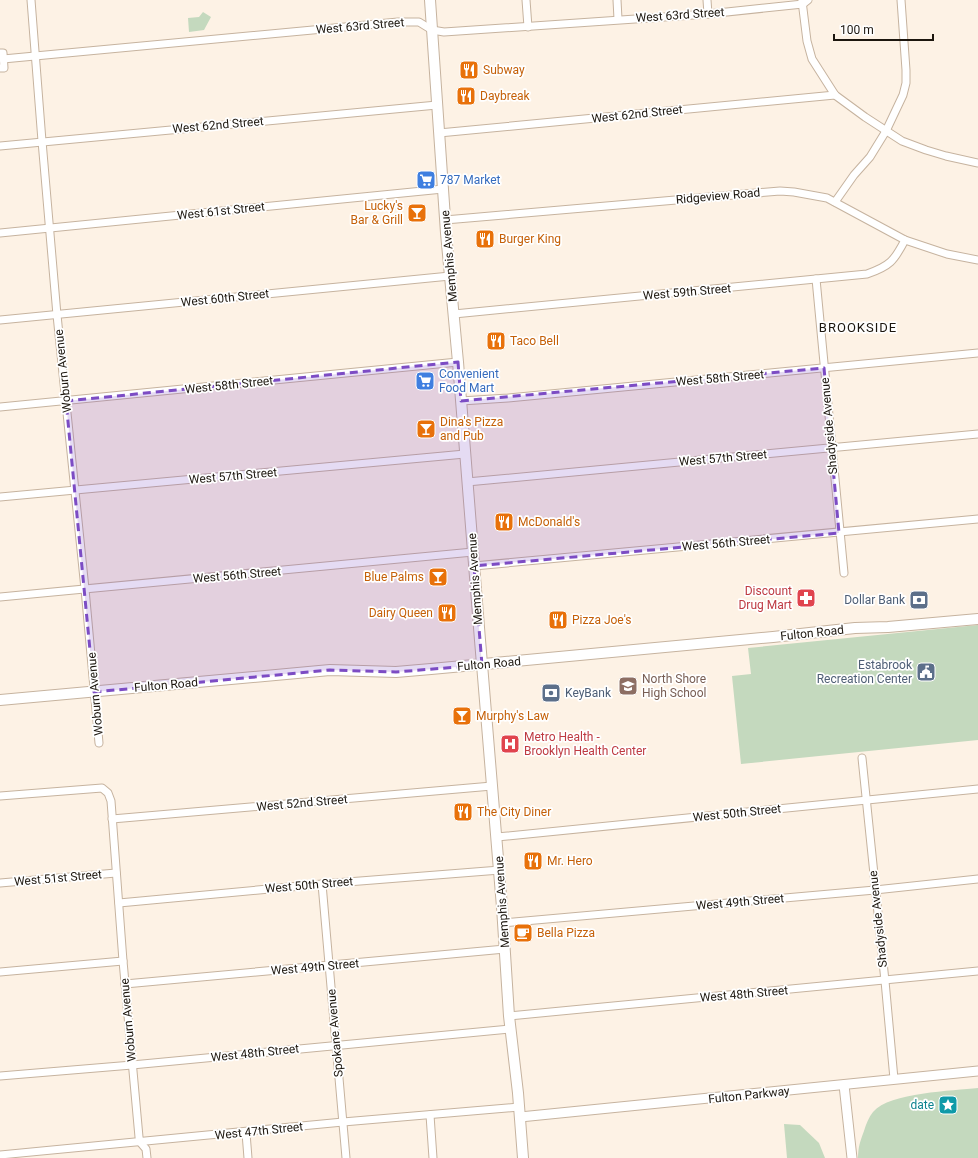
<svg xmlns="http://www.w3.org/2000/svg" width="978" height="1158" viewBox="0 0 978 1158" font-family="Roboto,sans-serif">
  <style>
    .green { fill: #c4d9be }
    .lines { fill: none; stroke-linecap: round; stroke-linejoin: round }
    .minor-casing { stroke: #c6b39f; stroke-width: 9 }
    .tertiary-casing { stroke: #c6b39f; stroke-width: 11 }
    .secondary-casing { stroke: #c6b39f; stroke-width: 12 }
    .minor { stroke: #fff; stroke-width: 7 }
    .tertiary { stroke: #fff; stroke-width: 9 }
    .secondary { stroke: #fff; stroke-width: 10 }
    .marked { fill: #7c4cc4; fill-opacity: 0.2; stroke: #7c4cc4; stroke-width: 3; stroke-dasharray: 8 5; stroke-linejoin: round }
    .labels { text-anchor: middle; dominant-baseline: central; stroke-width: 3.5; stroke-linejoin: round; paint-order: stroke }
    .street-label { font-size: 12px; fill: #1c160e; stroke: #fff }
    .food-label { font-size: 12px; fill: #c56008; stroke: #fff; text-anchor: start }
    .shop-label { font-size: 12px; fill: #366cbe; stroke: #fff; text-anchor: start }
    .health-label { font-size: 12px; fill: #be3a42; stroke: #fff; text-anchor: end }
    .service-label { font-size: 12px; fill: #4e5e75; stroke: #fff; text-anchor: end }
    .education-label { font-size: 12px; fill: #785e54; stroke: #fff; text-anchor: start }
    .culture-label { font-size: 12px; fill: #0d838f; stroke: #fff; text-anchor: end }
    .neighbourhood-label { font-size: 13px; letter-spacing: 1px; fill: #1c160e; stroke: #fff }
  </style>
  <rect width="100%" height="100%" fill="#fdf2e5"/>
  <!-- green -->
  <g class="green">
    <polygon points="203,12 211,17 204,30 189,32 188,18 199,17"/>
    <polygon points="978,625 978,740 741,764 732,676 751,674 748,648"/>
    <path d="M978,1088V1158H858C858,1147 860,1142 864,1131C866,1124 869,1117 873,1112C890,1092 953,1091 978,1088Z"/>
    <polygon points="784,1124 800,1125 819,1143 825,1158 787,1158"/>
  </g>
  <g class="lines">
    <!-- minor casing -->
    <g class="minor-casing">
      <g id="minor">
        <polyline points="31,0 42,141 57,315 85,589 99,743"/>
        <polyline points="526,0 528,27"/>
        <polyline points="617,0 618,19"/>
        <polyline points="707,0 708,14"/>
        <polyline points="802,1 807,41 812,59 835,95 865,117 902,141 926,150 946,156 978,163"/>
        <polyline points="0,53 3,53 4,68 0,68"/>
        <polyline points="3,59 398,22 419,22 432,30 444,32 708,14 803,4 808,0"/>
        <polyline points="439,133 835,95"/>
        <polyline points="0,146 437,105"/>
        <polyline points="835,202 854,175 870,157 886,131 903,95 906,83 906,70 901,0"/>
        <polyline points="445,220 780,191 794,192 827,198 905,240 947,254 978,260"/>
        <polyline points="0,233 443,189"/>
        <polyline points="816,279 844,573"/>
        <path d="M454,314L867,274C890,266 894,261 905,240"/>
        <polyline points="0,320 450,276"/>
        <polyline points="461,401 508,398 978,353"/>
        <polyline points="0,407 458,362"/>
        <polyline points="467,482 978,434"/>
        <polyline points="0,497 465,454"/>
        <polyline points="474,566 978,519"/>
        <polyline points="0,597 473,552"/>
        <polyline points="862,758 885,981 894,1079"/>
        <polyline points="0,796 102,788 108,793 111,801 123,961 139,1137 140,1142 146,1149 147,1158"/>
        <polyline points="112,819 492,786"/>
        <polyline points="497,837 978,789"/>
        <polyline points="0,883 116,873"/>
        <polyline points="322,884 346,1158"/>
        <polyline points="119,903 322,884 500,870"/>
        <polyline points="503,923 875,890 978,879"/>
        <polyline points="0,972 123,961"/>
        <polyline points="125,984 505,949"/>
        <polyline points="509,1016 978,971"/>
        <polyline points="0,1076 132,1065 510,1029"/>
        <polyline points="430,1115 433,1158"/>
        <polyline points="246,1133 248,1158"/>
        <polyline points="0,1155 343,1122 519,1107"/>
      </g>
    </g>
    <!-- tertiary casing -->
    <g class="tertiary-casing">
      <g id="tertiary">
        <polyline points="844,1085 852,1158"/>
        <polyline points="520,1117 978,1071"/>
      </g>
    </g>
    <!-- secondary casing -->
    <g class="secondary-casing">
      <g id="secondary">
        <polyline points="430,0 446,233 458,362 480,640 502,907 509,1016 518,1093 523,1158"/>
        <polyline points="0,700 330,670 396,672 431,669 773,637 855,628 888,627 978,619"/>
      </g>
    </g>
    <!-- minor -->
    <use href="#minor" class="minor"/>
    <!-- tertiary -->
    <use href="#tertiary" class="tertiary"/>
    <!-- secondary -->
    <use href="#secondary" class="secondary"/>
  </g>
  <!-- marked area -->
  <path class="marked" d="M458,362L461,401L824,368L839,533L474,566L482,665L396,672L330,670L94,692L66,401Z"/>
  <!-- icons -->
  <defs>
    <g id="restaurant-square" transform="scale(1)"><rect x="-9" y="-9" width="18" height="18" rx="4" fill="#e8710a" stroke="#fff"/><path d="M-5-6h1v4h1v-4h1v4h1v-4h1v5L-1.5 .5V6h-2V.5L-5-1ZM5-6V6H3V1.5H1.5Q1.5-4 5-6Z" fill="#fff"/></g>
    <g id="supermarket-square" transform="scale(1)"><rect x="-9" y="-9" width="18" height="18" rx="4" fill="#3f7fe0" stroke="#fff"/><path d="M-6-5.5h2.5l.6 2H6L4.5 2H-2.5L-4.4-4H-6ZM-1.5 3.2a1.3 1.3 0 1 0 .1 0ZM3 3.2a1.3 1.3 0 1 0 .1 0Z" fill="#fff"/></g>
    <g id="bar-square" transform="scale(1)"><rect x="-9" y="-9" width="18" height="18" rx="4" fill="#e8710a" stroke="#fff"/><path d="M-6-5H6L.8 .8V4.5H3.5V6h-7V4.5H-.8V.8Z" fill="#fff"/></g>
    <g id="pharmacy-square" transform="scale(1)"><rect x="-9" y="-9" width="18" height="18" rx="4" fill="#e0444e" stroke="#fff"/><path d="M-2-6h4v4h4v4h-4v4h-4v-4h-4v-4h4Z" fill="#fff"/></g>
    <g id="bank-square" transform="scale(1)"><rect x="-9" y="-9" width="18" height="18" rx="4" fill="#5c6f8a" stroke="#fff"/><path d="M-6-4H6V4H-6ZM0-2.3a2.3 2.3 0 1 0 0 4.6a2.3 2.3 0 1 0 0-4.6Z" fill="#fff"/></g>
    <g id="civic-square" transform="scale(1)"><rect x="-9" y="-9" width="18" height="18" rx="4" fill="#5c6f8a" stroke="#fff"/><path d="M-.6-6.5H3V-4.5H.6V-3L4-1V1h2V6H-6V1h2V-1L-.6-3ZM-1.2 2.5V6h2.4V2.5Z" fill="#fff"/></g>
    <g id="school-square" transform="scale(1)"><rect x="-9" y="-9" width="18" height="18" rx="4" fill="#8d6e63" stroke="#fff"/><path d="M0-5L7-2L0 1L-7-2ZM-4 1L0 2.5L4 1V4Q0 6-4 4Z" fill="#fff"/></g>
    <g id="hospital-square" transform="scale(1)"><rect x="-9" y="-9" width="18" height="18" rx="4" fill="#e0444e" stroke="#fff"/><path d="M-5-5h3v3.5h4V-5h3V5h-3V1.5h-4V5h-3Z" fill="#fff"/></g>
    <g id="cafe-square" transform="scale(1)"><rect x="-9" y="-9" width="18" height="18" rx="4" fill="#e8710a" stroke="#fff"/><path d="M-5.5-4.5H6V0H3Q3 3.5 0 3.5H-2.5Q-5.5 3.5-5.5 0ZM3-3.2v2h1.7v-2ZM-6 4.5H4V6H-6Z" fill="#fff"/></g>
    <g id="sight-square" transform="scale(1)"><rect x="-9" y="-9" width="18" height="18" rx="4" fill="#0f9aa8" stroke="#fff"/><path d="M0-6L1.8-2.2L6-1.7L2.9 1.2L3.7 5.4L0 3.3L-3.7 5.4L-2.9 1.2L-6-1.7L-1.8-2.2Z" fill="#fff"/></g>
  </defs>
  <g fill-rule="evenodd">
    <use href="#restaurant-square" x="469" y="70"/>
    <use href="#restaurant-square" x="466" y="96"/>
    <use href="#supermarket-square" x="426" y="180"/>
    <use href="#bar-square" x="417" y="213"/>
    <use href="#restaurant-square" x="485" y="239"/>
    <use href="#restaurant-square" x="496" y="341"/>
    <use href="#supermarket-square" x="425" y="381"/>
    <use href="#bar-square" x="426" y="429"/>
    <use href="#restaurant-square" x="504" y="522"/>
    <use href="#bar-square" x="438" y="577"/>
    <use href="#pharmacy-square" x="806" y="598"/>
    <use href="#bank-square" x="919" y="600"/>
    <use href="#restaurant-square" x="447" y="613"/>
    <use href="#restaurant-square" x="558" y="620"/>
    <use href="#civic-square" x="926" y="672"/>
    <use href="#school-square" x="628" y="686"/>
    <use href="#bank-square" x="551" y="693"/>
    <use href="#bar-square" x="462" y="716"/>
    <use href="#hospital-square" x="510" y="744"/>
    <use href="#restaurant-square" x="463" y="812"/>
    <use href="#restaurant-square" x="533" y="861"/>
    <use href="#cafe-square" x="523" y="933"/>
    <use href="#sight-square" x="948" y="1105"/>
  </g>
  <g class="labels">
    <!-- street labels -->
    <g class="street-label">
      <text transform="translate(680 15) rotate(-4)">West 63rd Street</text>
      <text transform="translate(360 26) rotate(-5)">West 63rd Street</text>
      <text transform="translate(637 114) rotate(-6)">West 62nd Street</text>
      <text transform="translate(218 125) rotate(-5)">West 62nd Street</text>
      <text transform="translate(718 196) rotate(-5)">Ridgeview Road</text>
      <text transform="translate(221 211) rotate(-6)">West 61st Street</text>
      <text transform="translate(449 256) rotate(-95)">Memphis Avenue</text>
      <text transform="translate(687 292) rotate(-5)">West 59th Street</text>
      <text transform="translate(225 298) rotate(-6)">West 60th Street</text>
      <text transform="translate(63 371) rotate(-96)">Woburn Avenue</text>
      <text transform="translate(720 378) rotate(-5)">West 58th Street</text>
      <text transform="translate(229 385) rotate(-6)">West 58th Street</text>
      <text transform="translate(829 426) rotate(-95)">Shadyside Avenue</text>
      <text transform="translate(723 458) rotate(-5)">West 57th Street</text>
      <text transform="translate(233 476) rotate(-5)">West 57th Street</text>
      <text transform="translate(726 543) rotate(-5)">West 56th Street</text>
      <text transform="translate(237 575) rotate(-5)">West 56th Street</text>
      <text transform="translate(475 579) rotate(-94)">Memphis Avenue</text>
      <text transform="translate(812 633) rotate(-6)">Fulton Road</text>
      <text transform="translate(489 664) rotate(-5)">Fulton Road</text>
      <text transform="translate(166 685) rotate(-5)">Fulton Road</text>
      <text transform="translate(95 694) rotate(-95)">Woburn Avenue</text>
      <text transform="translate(302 803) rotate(-5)">West 52nd Street</text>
      <text transform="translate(737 813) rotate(-6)">West 50th Street</text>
      <text transform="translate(58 878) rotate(-5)">West 51st Street</text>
      <text transform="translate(309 885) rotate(-5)">West 50th Street</text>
      <text transform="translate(502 902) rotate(-94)">Memphis Avenue</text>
      <text transform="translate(740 902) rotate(-5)">West 49th Street</text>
      <text transform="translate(878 919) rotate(-96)">Shadyside Avenue</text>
      <text transform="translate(315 967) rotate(-5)">West 49th Street</text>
      <text transform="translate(744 994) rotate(-5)">West 48th Street</text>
      <text transform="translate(128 1020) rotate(-95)">Woburn Avenue</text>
      <text transform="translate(335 1033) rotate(-95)">Spokane Avenue</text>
      <text transform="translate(255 1053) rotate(-6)">West 48th Street</text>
      <text transform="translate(749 1095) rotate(-6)">Fulton Parkway</text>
      <text transform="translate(259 1131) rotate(-6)">West 47th Street</text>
    </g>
    <!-- food labels -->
    <g class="food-label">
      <text x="483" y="70">Subway</text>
      <text x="480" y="96">Daybreak</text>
      <text x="403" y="206" text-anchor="end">Lucky's<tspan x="403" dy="14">Bar &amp; Grill</tspan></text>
      <text x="499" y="239">Burger King</text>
      <text x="510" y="341">Taco Bell</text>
      <text x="440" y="422">Dina's Pizza<tspan x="440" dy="14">and Pub</tspan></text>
      <text x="518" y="522">McDonald's</text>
      <text x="424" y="577" text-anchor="end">Blue Palms</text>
      <text x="433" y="613" text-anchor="end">Dairy Queen</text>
      <text x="572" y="620">Pizza Joe's</text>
      <text x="476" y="716">Murphy's Law</text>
      <text x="477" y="812">The City Diner</text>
      <text x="547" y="861">Mr. Hero</text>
      <text x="537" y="933">Bella Pizza</text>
    </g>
    <!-- shop labels -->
    <g class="shop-label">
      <text x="440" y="180">787 Market</text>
      <text x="439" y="374">Convenient<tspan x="439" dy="14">Food Mart</tspan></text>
    </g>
    <!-- health labels -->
    <g class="health-label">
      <text x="792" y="591">Discount<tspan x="792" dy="14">Drug Mart</tspan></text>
      <text x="524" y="737" text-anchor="start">Metro Health -<tspan x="524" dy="14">Brooklyn Health Center</tspan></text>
    </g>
    <!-- service labels -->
    <g class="service-label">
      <text x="905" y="600">Dollar Bank</text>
      <text x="912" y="665">Estabrook<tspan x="912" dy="14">Recreation Center</tspan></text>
      <text x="565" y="693" text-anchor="start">KeyBank</text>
    </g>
    <!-- education labels -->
    <g class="education-label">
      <text x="642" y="679">North Shore<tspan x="642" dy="14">High School</tspan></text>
    </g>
    <!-- culture labels -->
    <g class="culture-label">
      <text x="934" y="1105">date</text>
    </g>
    <!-- neighbourhood labels -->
    <g class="neighbourhood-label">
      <text x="858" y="327">BROOKSIDE</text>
    </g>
  </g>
  <!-- scale -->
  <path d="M834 34v6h99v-6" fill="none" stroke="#1c160e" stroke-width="2"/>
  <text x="840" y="34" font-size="12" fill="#1c160e" stroke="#ffffff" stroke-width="3" paint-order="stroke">100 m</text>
</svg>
